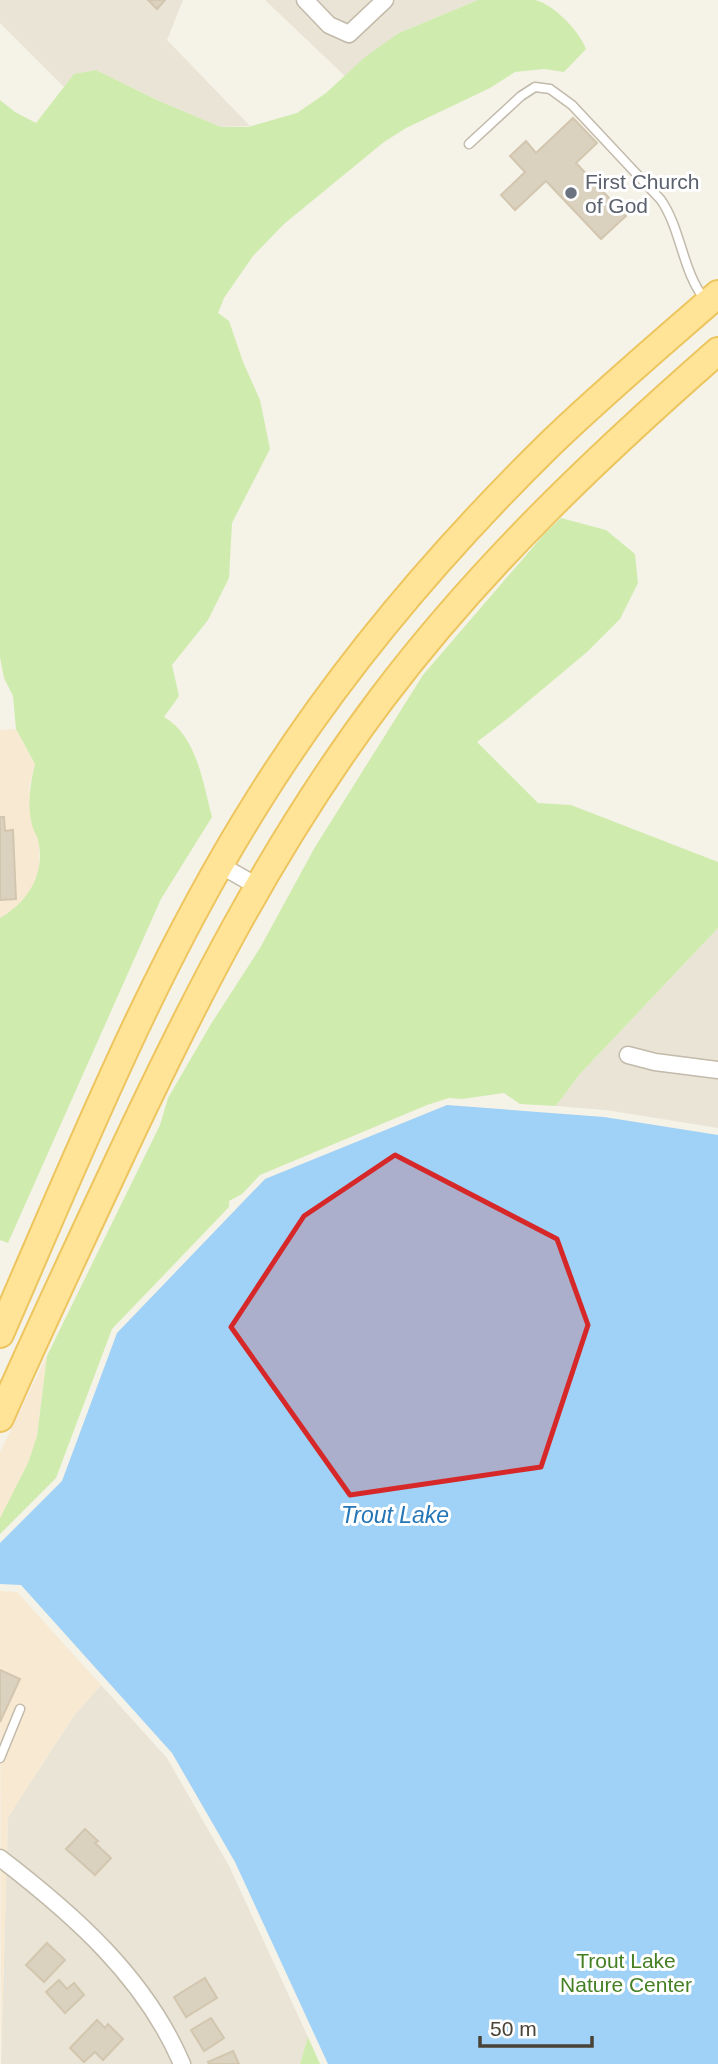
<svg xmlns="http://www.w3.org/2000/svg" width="718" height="2064" viewBox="0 0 718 2064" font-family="Arial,sans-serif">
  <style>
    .residential { fill: #eae4d6 }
    .commercial { fill: #f8e9d2 }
    .green { fill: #cfecae }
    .water { fill: #a0d1f6 }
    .building { fill: #dbd1bf; stroke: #d3c6af; stroke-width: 2 }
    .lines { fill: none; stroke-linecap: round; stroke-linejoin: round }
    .service-casing { stroke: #c2baaa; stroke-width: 11 }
    .minor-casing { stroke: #c2baaa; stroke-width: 19 }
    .primary-casing { stroke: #edc55e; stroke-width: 30 }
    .service { stroke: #fff; stroke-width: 8 }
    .minor { stroke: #fff; stroke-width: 16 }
    .primary { stroke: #ffe497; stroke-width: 26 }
    .marked { fill: #d62828; fill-opacity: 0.2; stroke: #d62828; stroke-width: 5; stroke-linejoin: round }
    .worship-dot { fill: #6b7280; stroke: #fff; stroke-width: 2.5 }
    .labels { text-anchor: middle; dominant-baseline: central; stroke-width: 6; stroke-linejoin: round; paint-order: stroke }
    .worship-label { font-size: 21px; fill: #5b616d; stroke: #fff; text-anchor: start }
    .park-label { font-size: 21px; fill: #458024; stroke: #fff }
    .water-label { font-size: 23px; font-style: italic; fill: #2576b6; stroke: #fff }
  </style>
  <rect width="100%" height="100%" fill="#f5f2e8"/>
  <!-- residential -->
  <g class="residential">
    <polygon points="0,0 183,0 167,40 250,126 221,127 159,101 96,70 74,75 64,87 0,23"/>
    <polygon points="265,0 478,0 399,33 345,76"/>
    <polygon points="718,928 718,1128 606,1110 556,1106 579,1075"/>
    <polygon points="101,1685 167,1758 229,1866 308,2037 300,2064 1,2064 8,1817 73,1717"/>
  </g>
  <!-- commercial -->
  <g class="commercial">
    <polygon points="16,729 35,764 29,787 32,824 39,840 39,871 30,894 12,911 0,918 0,730"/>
    <polygon points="47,1356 37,1436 28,1463 0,1518 0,1452"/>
    <polygon points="0,1591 17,1592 101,1685 73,1717 8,1817 1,2064"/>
  </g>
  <!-- green -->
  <g class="green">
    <path d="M478,0C496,0 516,0 534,0C553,3 580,32 586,49L564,72L544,69L515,72L490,88L406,128L384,142L284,224L253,256L224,298L218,313L229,321L243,362L260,400L270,449L232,523L229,578L208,620L172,665L179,696L164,717C197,736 203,783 212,817L161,899L8,1243L0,1240V918C28,902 46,873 38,840C37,835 33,830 32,825C27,805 30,784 35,764L16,729L13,696L4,678L0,657V100L15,112L36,123L74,74L96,70L159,101L221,127H248L297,113L326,93L365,57L399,33Z"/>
    <polygon points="561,518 606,530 635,554 638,583 620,619 587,652 507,719 477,742 538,803 571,805 718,862 718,928 579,1075 556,1106 520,1104 504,1093 462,1099 449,1098 427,1105 260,1175 242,1194 229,1201 229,1207 112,1329 56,1478 0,1534 0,1518 28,1463 37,1436 47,1356 160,1125 168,1098 211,1024 260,948 315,847 423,675 546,532"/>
    <polygon points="308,2037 320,2064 300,2064"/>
  </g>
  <!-- water -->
  <polygon class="water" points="447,1105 604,1117 718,1135 718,2064 328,2064 235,1862 172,1753 21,1585 0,1584 0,1543 62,1481 117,1333 265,1179"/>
  <!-- building -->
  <g class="building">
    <polygon points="148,0 165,0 157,9"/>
    <polygon points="573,118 597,143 576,163 626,216 601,239 546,181 515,210 501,195 525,172 510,156 526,141 536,153"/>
    <polygon points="0,817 4,817 5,831 13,830 16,899 0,900"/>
    <polygon points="0,1670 20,1679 0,1722"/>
    <polygon points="85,1829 98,1841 95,1843 111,1858 95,1875 66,1849"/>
    <polygon points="47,1943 65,1960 44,1982 26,1965"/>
    <polygon points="205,1978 217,1998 186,2017 174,1997"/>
    <polygon points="59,1980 67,1989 74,1983 84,1995 65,2013 46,1992"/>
    <polygon points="211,2018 224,2038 204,2051 191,2030"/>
    <polygon points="97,2020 105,2028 108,2024 123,2039 103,2060 95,2052 84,2062 70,2048"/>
    <polygon points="233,2051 239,2064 209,2064 208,2062"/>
  </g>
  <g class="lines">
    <!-- service casing -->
    <g class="service-casing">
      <g id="service">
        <path d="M469,144L521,96L535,87L550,89L572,105L661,200C682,231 682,272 706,301"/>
        <polyline points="0,1758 20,1709"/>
      </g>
    </g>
    <!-- minor casing -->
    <g class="minor-casing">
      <g id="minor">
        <polyline points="305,0 329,25 349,34 385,0"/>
        <polyline points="220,865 257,886"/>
        <polyline points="628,1055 655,1062 718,1070"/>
        <path d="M0,1858C73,1914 145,1977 182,2064"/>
      </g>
    </g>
    <!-- primary casing -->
    <g class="primary-casing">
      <g id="primary">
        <path d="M0,1334C80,1151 154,965 261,796C342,667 442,550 550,444C604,392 662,343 718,294"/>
        <path d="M0,1418C37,1334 76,1251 115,1168C192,1003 272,844 382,698C480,568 597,457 718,351"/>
      </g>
    </g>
    <!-- service -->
    <use href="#service" class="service"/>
    <!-- minor -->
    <use href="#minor" class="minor"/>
    <!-- primary -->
    <use href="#primary" class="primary"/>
  </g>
  <!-- marked area -->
  <path class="marked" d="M395,1155L557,1239L588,1325L541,1467L350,1495L231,1327L304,1216Z"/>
  <!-- markers -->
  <circle class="worship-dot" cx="571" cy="193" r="7"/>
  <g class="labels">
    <!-- worship labels -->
    <g class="worship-label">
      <text x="585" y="181">First Church<tspan x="585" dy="24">of God</tspan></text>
    </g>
    <!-- park labels -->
    <g class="park-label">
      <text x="626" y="1960">Trout Lake<tspan x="626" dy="24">Nature Center</tspan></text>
    </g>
    <!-- water labels -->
    <g class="water-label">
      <text x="395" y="1515">Trout Lake</text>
    </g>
  </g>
  <!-- scale -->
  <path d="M480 2036v10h112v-10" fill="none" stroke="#494236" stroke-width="3.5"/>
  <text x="490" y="2036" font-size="21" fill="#494236" stroke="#ffffff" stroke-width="5" paint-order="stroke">50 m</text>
</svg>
